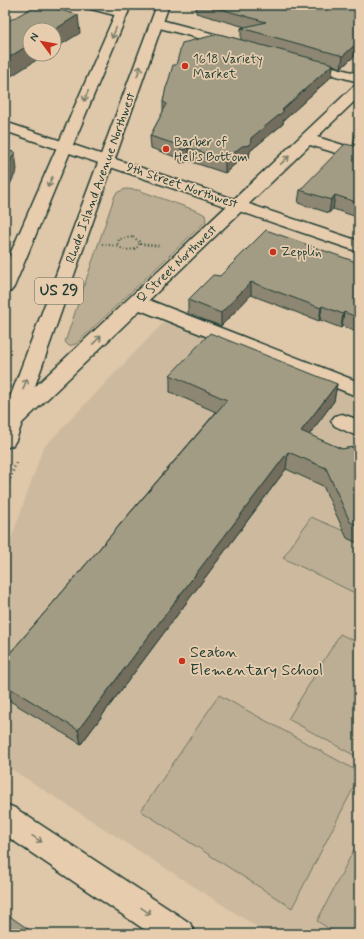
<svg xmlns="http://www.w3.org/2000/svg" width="364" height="939" viewBox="0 0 364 939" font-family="Mynerve,sans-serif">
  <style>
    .built { fill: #cdba9e }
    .green { fill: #bcae94; stroke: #6e7664 }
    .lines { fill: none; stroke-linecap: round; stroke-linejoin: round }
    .minor-casing { stroke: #1f3d34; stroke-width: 3 }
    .major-casing { stroke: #1f3d34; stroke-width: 3 }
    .highway-casing { stroke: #1f3d34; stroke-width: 3 }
    .path-far1 { stroke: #1f3d34; stroke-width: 2; stroke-dasharray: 1 2.5; stroke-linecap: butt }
    .path { stroke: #1f3d34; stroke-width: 2.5; stroke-dasharray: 1 3; stroke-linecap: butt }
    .minor { fill: #e7cdae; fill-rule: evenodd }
    .major { fill: #e7cdae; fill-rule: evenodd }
    .highway { fill: #e7cdae; fill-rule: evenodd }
    .wall { fill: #8c8672; stroke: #1f3d34 }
    .shaded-wall { fill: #726d5d; stroke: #1f3d34 }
    .building { fill: #a39c85; stroke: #1f3d34 }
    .oneway { stroke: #797e6b }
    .poi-dot { fill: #c8321e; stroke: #e7cdae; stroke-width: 1.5 }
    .labels { text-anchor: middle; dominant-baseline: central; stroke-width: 3.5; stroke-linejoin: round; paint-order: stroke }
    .far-poi-label { font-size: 13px; fill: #1f3d34; stroke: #e7cdae; text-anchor: start }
    .far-street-label { font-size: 13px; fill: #1f3d34; stroke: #e7cdae }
    .shield { fill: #e7cdae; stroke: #5b6859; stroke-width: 1 }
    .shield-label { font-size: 15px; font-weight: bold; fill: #1f3d34 }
    .poi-label { font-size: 16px; fill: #1f3d34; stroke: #e7cdae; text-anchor: start }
  </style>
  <rect width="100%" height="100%" fill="#dfc7a9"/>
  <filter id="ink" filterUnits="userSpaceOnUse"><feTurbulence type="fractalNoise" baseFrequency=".025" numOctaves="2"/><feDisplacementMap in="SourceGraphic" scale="8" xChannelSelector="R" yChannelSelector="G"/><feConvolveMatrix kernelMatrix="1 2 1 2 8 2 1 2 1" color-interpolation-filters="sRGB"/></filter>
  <g filter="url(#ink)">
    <!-- built -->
    <polygon class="built" points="168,318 359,395 359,934 268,934 5,765 5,557 43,448"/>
    <!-- green -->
    <g class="green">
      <polygon points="126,189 138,190 200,212 205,215 206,221 76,344 69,346 65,342 115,195 118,192"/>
      <polygon points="311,517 344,531 359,544 359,595 283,558"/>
      <polygon points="340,634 359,643 359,758 288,719"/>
      <polygon points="219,695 359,772 359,777 292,908 141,811"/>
      <polygon points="359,840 359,934 337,934 317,921"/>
    </g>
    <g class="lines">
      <!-- minor casing -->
      <g class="minor-casing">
        <g id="minor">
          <polygon points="85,5 106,5 126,10 128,13 122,17 87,8"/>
          <polygon points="157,19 241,41 243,44 241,47 236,48 152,26 151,23"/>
          <polygon points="304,59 359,74 359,82 299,66 297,63 299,60"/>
          <polygon points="359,85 359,97 317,137 359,150 359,160 310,145 149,300 359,382 359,397 140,310 19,426 12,428 5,426 5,415 354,86"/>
          <polygon points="342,414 359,420 359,437 335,426 331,421 335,416"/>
          <polygon points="5,804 15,808 190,923 195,934 151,934 5,835"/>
        </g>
      </g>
      <!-- major casing -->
      <g class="major-casing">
        <polygon id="major" points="5,122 359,241 359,252 5,131"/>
      </g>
      <!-- highway casing -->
      <g class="highway-casing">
        <g id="highway">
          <polygon points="119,5 131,5 14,287 11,291 5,293 5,266"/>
          <polygon points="157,5 169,5 16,440 13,445 5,448 5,411"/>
        </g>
      </g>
      <!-- path-far1 -->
      <g class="path-far1">
        <polygon points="133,237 140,242 136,249 125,250 117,246 119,239"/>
        <polyline points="102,244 117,246"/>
        <polyline points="140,244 161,246"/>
      </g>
      <!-- path -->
      <polyline class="path" points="5,494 16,462"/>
      <!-- minor -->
      <use href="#minor" class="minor"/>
      <!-- major -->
      <use href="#major" class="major"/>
      <!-- highway -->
      <use href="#highway" class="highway"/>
    </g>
    <!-- wall -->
    <g class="wall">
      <polygon points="196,5 359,5 359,52 341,68 333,65 332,76 283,121 283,124 250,151 249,158 241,159 225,173 189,161 181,163 178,158 151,148 150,136 163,112 163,102 167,86 176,65 241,39 241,28 245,27 196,13"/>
      <polygon points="359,129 359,214 355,212 354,216 333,209 329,213 298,203 300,190 353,146 355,134"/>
      <polygon points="359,263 359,333 342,326 341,328 320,320 319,321 251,295 221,326 188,314 188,300 220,276"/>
      <polygon points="170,375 337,384 334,401 309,435 342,449 359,446 359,544 347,538 323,486 286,469 81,744 5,698 5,659 216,412 170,392"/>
    </g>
    <!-- shaded-wall -->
    <g class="shaded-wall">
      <polygon points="78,15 80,33 54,49 54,30"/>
      <polygon points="359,41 359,52 341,68 343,56"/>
      <polygon points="30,44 30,54 46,54 5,80 5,60"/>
      <polygon points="333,64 332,76 283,121 283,124 250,151 249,158 241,159 225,173 225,160 251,138"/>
      <polygon points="189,148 189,161 181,163 181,150"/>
      <polygon points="15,152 17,170 5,195 5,171"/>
      <polygon points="335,195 333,209 329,213 331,200"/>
      <polygon points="251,282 251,295 221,326 221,313"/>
      <polygon points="322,306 320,320 319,321 321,308"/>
      <polygon points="344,312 342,326 341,328 343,314"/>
      <polygon points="337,384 334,401 299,449 301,431"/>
      <polygon points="288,452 286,469 81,744 78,730"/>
    </g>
    <!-- building -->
    <g class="building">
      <polygon points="37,5 43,5 78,15 54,30 30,30 30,44 5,60 5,23"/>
      <polygon points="207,5 346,5 359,8 359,41 343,56 241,28 266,22"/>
      <polygon points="219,34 333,64 282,110 284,111 251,138 250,145 242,146 225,160 189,148 181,150 178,145 150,136 167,104 163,102 166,87 167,86 173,65 176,65 182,43"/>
      <polygon points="359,129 359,135 355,134"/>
      <polygon points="345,144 359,147 359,200 356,199 356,202 335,195 331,200 300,190"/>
      <polygon points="5,151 15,152 5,171"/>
      <polygon points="266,230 359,263 359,318 344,312 343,314 322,306 321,308 251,282 221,313 188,300 213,275 220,276"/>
      <polygon points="210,333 337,384 301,431 342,449 359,446 359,526 350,522 326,468 288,452 78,730 5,685 5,659 227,400 170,375"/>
      <polygon points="5,913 28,929 26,931 30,934 5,934"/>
    </g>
    <!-- one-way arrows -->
    <defs><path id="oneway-shaft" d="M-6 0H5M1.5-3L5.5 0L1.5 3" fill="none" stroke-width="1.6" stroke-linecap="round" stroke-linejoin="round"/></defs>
    <g class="oneway">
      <use href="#oneway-shaft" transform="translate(114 33) rotate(113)"/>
      <use href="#oneway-shaft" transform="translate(139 71) rotate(-70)"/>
      <use href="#oneway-shaft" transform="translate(86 96) rotate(113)"/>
      <use href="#oneway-shaft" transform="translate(285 160) rotate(-44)"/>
      <use href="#oneway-shaft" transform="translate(50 182) rotate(113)"/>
      <use href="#oneway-shaft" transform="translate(97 340) rotate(-44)"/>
      <use href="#oneway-shaft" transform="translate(25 384) rotate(-70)"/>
      <use href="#oneway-shaft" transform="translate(37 839) rotate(34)"/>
      <use href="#oneway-shaft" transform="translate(146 911) rotate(34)"/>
    </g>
  </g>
  <!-- markers -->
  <g class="poi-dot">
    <circle cx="185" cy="66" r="4"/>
    <circle cx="166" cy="149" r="4"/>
    <circle cx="273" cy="252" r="4"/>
    <circle cx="182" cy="661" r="4"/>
  </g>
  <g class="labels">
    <!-- far-poi labels -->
    <g class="far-poi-label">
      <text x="193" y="59">1618 Variety<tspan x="193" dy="15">Market</tspan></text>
      <text x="174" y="142">Barber of<tspan x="174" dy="15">Hell’s Bottom</tspan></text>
      <text x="281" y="252">Zepplin</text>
    </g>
    <!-- far-street labels -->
    <g class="far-street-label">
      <text transform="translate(101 178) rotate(-70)">Rhode Island Avenue Northwest</text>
      <text transform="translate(182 186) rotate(19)">9th Street Northwest</text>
      <text transform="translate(177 264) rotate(-44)">Q Street Northwest</text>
    </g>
    <!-- shield labels -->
    <rect class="shield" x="35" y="278" width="48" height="26" rx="3"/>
    <g class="shield-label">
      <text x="59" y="291">US 29</text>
    </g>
    <!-- poi labels -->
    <g class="poi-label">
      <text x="190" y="652">Seaton<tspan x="190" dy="18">Elementary School</tspan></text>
    </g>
  </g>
  <!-- margin -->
  <rect width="364" height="939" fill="none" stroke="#e7cdae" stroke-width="20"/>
  <rect x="10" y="10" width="344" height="919" fill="none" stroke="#1f3d34" stroke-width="1.5" filter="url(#ink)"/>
  <!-- north arrow -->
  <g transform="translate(42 42) rotate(302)"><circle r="19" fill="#e7cdae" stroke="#97937d"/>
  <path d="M0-3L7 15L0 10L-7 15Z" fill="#c8321e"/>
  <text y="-6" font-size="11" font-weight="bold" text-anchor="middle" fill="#1f3d34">N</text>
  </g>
</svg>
